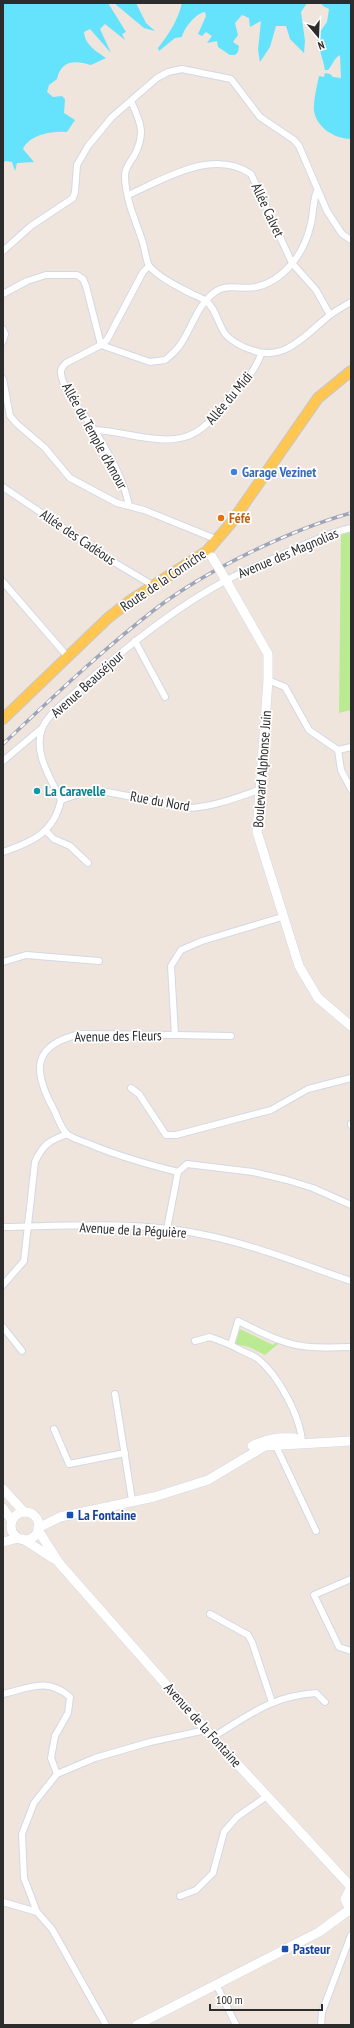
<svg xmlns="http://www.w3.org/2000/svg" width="354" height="2028" viewBox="0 0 354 2028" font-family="'PT Sans Narrow',sans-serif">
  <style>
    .green { fill: #baeb93 }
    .water { fill: #65e2fc }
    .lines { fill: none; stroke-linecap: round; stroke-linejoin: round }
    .street-casing { stroke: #d2d8e6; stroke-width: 8 }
    .secondary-casing { stroke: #d2d8e6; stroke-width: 10 }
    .primary-casing { stroke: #c8c8c8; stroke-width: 12 }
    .street { stroke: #fff; stroke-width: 6 }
    .secondary { stroke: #fff; stroke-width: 9 }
    .primary { stroke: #ffc652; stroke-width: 10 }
    .rail-casing { stroke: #9fa5b8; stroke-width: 3.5 }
    .rail { stroke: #fff; stroke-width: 2; stroke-dasharray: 6; stroke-linecap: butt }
    .secondary-bridge-casing { stroke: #d2d8e6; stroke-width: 10; stroke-linecap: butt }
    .secondary-bridge { stroke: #fff; stroke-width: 9 }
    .shop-dot { fill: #3f7fe0; stroke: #fff; stroke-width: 1.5 }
    .food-dot { fill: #e8710a; stroke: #fff; stroke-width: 1.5 }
    .culture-dot { fill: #0f9aa8; stroke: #fff; stroke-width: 1.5 }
    .transit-dot { fill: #1a4fb4; stroke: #fff; stroke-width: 1.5 }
    .labels { text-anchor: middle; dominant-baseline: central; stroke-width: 3.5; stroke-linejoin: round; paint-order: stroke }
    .street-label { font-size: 14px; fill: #2c2c2c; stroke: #fff }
    .shop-label { font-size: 14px; font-weight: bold; fill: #366cbe; stroke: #fff; text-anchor: start }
    .food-label { font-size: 14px; font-weight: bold; fill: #c56008; stroke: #fff; text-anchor: start }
    .culture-label { font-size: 14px; font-weight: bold; fill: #0d838f; stroke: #fff; text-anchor: start }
    .transit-label { font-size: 14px; font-weight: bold; fill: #164399; stroke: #fff; text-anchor: start }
  </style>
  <rect width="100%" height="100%" fill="#efe5dd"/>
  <!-- green -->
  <g class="green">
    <polygon points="351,531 351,710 339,713 341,535"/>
    <polygon points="240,1329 273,1345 276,1342 278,1344 265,1355 249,1347 235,1344"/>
  </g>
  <!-- water -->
  <g class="water">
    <path d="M3,3H108L126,32L122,34L125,40L105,24L100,29L111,53L90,29L84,32C85,45 96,51 106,58L91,65C75,60 61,60 57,79L49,85L47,92L53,97L62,96L65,99L64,113L75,120L67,132C53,131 30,134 23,149L34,162L17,163L15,171L12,162L6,161L3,163Z"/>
    <polygon points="114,3 136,3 146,23 155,31 144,28"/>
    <path d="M182,3H307L301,12L305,41L304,53L290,39L286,26H276L270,47L260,62L258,50L261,21L250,27L249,18L242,15L235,23L238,35L233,42L239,46L238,52L235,55H230L218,47L217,41L207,43L212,36L206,32L202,36L198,34L206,16L205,12C196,13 184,28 182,37L175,38L159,51L158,48C169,34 178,20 182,3Z"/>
    <path d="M321,3H351V139C335,139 317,128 314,111C313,103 317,85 319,76L324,77L325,73L330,74L333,77L341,78L340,55C333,59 333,65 328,70H325C323,58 318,48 317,36L327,22L329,9L323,6Z"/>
  </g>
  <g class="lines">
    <!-- street casing -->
    <g class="street-casing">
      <g id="street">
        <path d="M128,195C165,179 212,148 251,174L292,263L316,290L330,315"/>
        <polyline points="3,251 31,226 73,198 75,192 77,165 88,146 112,117 157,78 168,72 182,69 231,79 260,117 294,140 299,146 327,211 342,234 351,240"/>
        <path d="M149,266C161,279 177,286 192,294C197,296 202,298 206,301C216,308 218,325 226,335C234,343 242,347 252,350C285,363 307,333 330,315C337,310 344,306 351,302"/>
        <path d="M3,294L27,281L46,275H77L83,279L86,286L101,345L150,362L165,360C170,356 176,351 180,345C192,328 197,305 215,292C226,283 243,290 256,287C284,281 304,253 310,227C314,215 312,203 317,191"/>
        <polyline points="3,329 5,334 3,341"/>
        <polyline points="3,379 10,416 17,424 45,448 70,478 117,503 144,510 218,540"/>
        <path d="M95,430C128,431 173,452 202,428C213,420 221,409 230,399C241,386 256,370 261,354"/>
        <polyline points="3,487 117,564 154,586"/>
        <path d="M129,506C124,479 109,454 95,431C86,417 63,390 61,374C60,369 63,366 66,363L101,345L107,340L143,272L149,266C145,257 145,248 142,240C135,219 125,198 125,175C125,168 130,162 134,156C146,134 141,123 131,101"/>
        <polyline points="3,582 67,656"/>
        <polyline points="135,641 165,697"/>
        <polyline points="268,680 285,687 309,730 338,750 341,770 351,789"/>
        <polyline points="338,750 351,747"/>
        <polyline points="3,761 42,728"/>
        <path d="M61,800L79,794L102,791L189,808C213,807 236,798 259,790"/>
        <polyline points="46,831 54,839 70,846 88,863"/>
        <path d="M3,852C32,842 54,833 61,800C51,779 33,753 42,729C46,716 67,700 77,691C122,650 171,610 225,581C242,571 260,565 277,557C301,546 325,534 351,528"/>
        <path d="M282,917L202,941L181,950L171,966L175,1035L80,1034C33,1045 32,1069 53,1108C57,1115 61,1130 68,1135C73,1138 81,1141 87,1143C117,1156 146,1164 178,1172L187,1164L253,1172L287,1180L313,1188L351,1205"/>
        <polyline points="3,962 26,955 99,961"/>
        <polyline points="175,1035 231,1036"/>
        <polyline points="131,1088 139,1094 166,1135 176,1135 271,1110 308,1089 351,1078"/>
        <polyline points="351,1125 351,1124"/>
        <path d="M3,1227C68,1226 136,1221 200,1234C252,1244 301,1264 351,1281"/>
        <polyline points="167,1229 178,1172"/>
        <path d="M3,1285L24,1261L35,1162C43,1144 49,1141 67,1134"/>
        <polyline points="3,1327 22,1351"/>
        <polyline points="195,1341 210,1337 231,1345"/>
        <polyline points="115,1394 132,1500"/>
        <polyline points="54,1429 69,1464 125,1453"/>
        <path d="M302,1443C301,1417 278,1375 258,1359C252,1354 240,1351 231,1345L238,1321C261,1332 285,1346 311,1347C324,1348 338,1347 351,1347"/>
        <polyline points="275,1444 316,1531"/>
        <polyline points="351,1579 314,1595 339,1647 351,1651"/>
        <polyline points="210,1614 248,1635 252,1642 272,1702"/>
        <path d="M3,1694C30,1688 47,1677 70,1697L68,1713L55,1736L51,1758L57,1774"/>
        <path d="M213,1737C249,1715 272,1696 316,1693L325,1702"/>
        <polyline points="180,1896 196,1890 213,1873 224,1832 237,1817 267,1796"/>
        <polyline points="3,1902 37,1912 52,1929 106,2025"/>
        <polyline points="37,1912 24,1878 22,1834 34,1803 57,1774 95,1758 150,1742 206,1730"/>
        <polyline points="216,1984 236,2025"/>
        <polyline points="321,2025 322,2012 351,1935"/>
      </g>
    </g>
    <!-- secondary casing -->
    <g class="secondary-casing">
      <g id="secondary">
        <polyline points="224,577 268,654 268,680 257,832 299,966 318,998 351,1026"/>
        <path d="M252,1446C267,1438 279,1437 295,1438"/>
        <polyline points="3,1489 24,1512"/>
        <polyline points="3,1508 12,1521"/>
        <circle cx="25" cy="1526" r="14"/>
        <polyline points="38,1528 60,1517 154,1497 208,1480 265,1446 351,1441"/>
        <polyline points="38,1530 59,1563 206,1730 351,1887"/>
        <polyline points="23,1539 54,1559"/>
        <polyline points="3,1542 18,1538"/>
        <polyline points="351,1887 345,1899 351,1912"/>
        <polyline points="137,2025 319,1932 349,1910"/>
      </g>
    </g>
    <!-- primary casing -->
    <g class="primary-casing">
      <polyline id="primary" points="3,719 108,618 131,600 207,551 231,523 318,398 351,371"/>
    </g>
    <!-- street -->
    <use href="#street" class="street"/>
    <!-- secondary -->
    <use href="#secondary" class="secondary"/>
    <!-- primary -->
    <use href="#primary" class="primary"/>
    <!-- rail casing -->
    <g class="rail-casing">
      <path id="rail" d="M3,744C53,697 103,649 158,607C209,569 290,530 351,513"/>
    </g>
    <!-- rail -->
    <use href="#rail" class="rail"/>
    <!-- secondary-bridge casing -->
    <g class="secondary-bridge-casing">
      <polyline id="secondary-bridge" points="212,557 224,577"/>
    </g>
    <!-- secondary-bridge -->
    <use href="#secondary-bridge" class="secondary-bridge"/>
  </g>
  <!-- markers -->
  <circle class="shop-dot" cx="234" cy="472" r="4"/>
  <circle class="food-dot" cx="221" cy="518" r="4"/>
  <circle class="culture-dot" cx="37" cy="791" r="4"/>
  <g class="transit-dot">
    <rect x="66" y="1511" width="8" height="8" rx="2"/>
    <rect x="281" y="1945" width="8" height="8" rx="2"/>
  </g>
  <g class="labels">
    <!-- street labels -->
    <g class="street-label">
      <text transform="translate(268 210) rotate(65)">Allée Calvet</text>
      <text transform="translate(229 398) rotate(-50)">Allée du Midi</text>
      <text transform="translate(95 436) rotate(61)">Allée du Temple d'Amour</text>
      <text transform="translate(78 537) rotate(34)">Allée des Cadéous</text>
      <text transform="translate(288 553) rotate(-23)">Avenue des Magnolias</text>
      <text transform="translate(163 580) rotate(-34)">Route de la Corniche</text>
      <text transform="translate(87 684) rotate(-42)">Avenue Beauséjour</text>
      <text transform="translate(262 769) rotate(-86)">Boulevard Alphonse Juin</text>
      <text transform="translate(160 801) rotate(10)">Rue du Nord</text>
      <text transform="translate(118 1036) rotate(-1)">Avenue des Fleurs</text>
      <text transform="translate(133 1230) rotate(3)">Avenue de la Péguière</text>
      <text transform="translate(203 1725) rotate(48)">Avenue de la Fontaine</text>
    </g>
    <!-- shop labels -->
    <g class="shop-label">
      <text x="242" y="472">Garage Vezinet</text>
    </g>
    <!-- food labels -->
    <g class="food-label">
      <text x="229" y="518">Féfé</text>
    </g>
    <!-- culture labels -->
    <g class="culture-label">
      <text x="45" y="791">La Caravelle</text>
    </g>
    <!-- transit labels -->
    <g class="transit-label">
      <text x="78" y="1515">La Fontaine</text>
      <text x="293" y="1949">Pasteur</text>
    </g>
  </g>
  <!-- border -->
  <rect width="354" height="2028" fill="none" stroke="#2c2c2c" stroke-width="8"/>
  <!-- north arrow -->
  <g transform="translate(318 36) rotate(161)" stroke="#ffffff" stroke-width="3" paint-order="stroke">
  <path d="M0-3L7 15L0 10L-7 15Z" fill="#2c2c2c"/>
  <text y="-6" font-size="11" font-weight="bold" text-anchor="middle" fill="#2c2c2c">N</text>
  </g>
  <!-- scale -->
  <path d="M210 2004v6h112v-6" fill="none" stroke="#2c2c2c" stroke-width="2"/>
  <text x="216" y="2004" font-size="12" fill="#2c2c2c" stroke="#ffffff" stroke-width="3" paint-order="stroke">100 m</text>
</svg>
